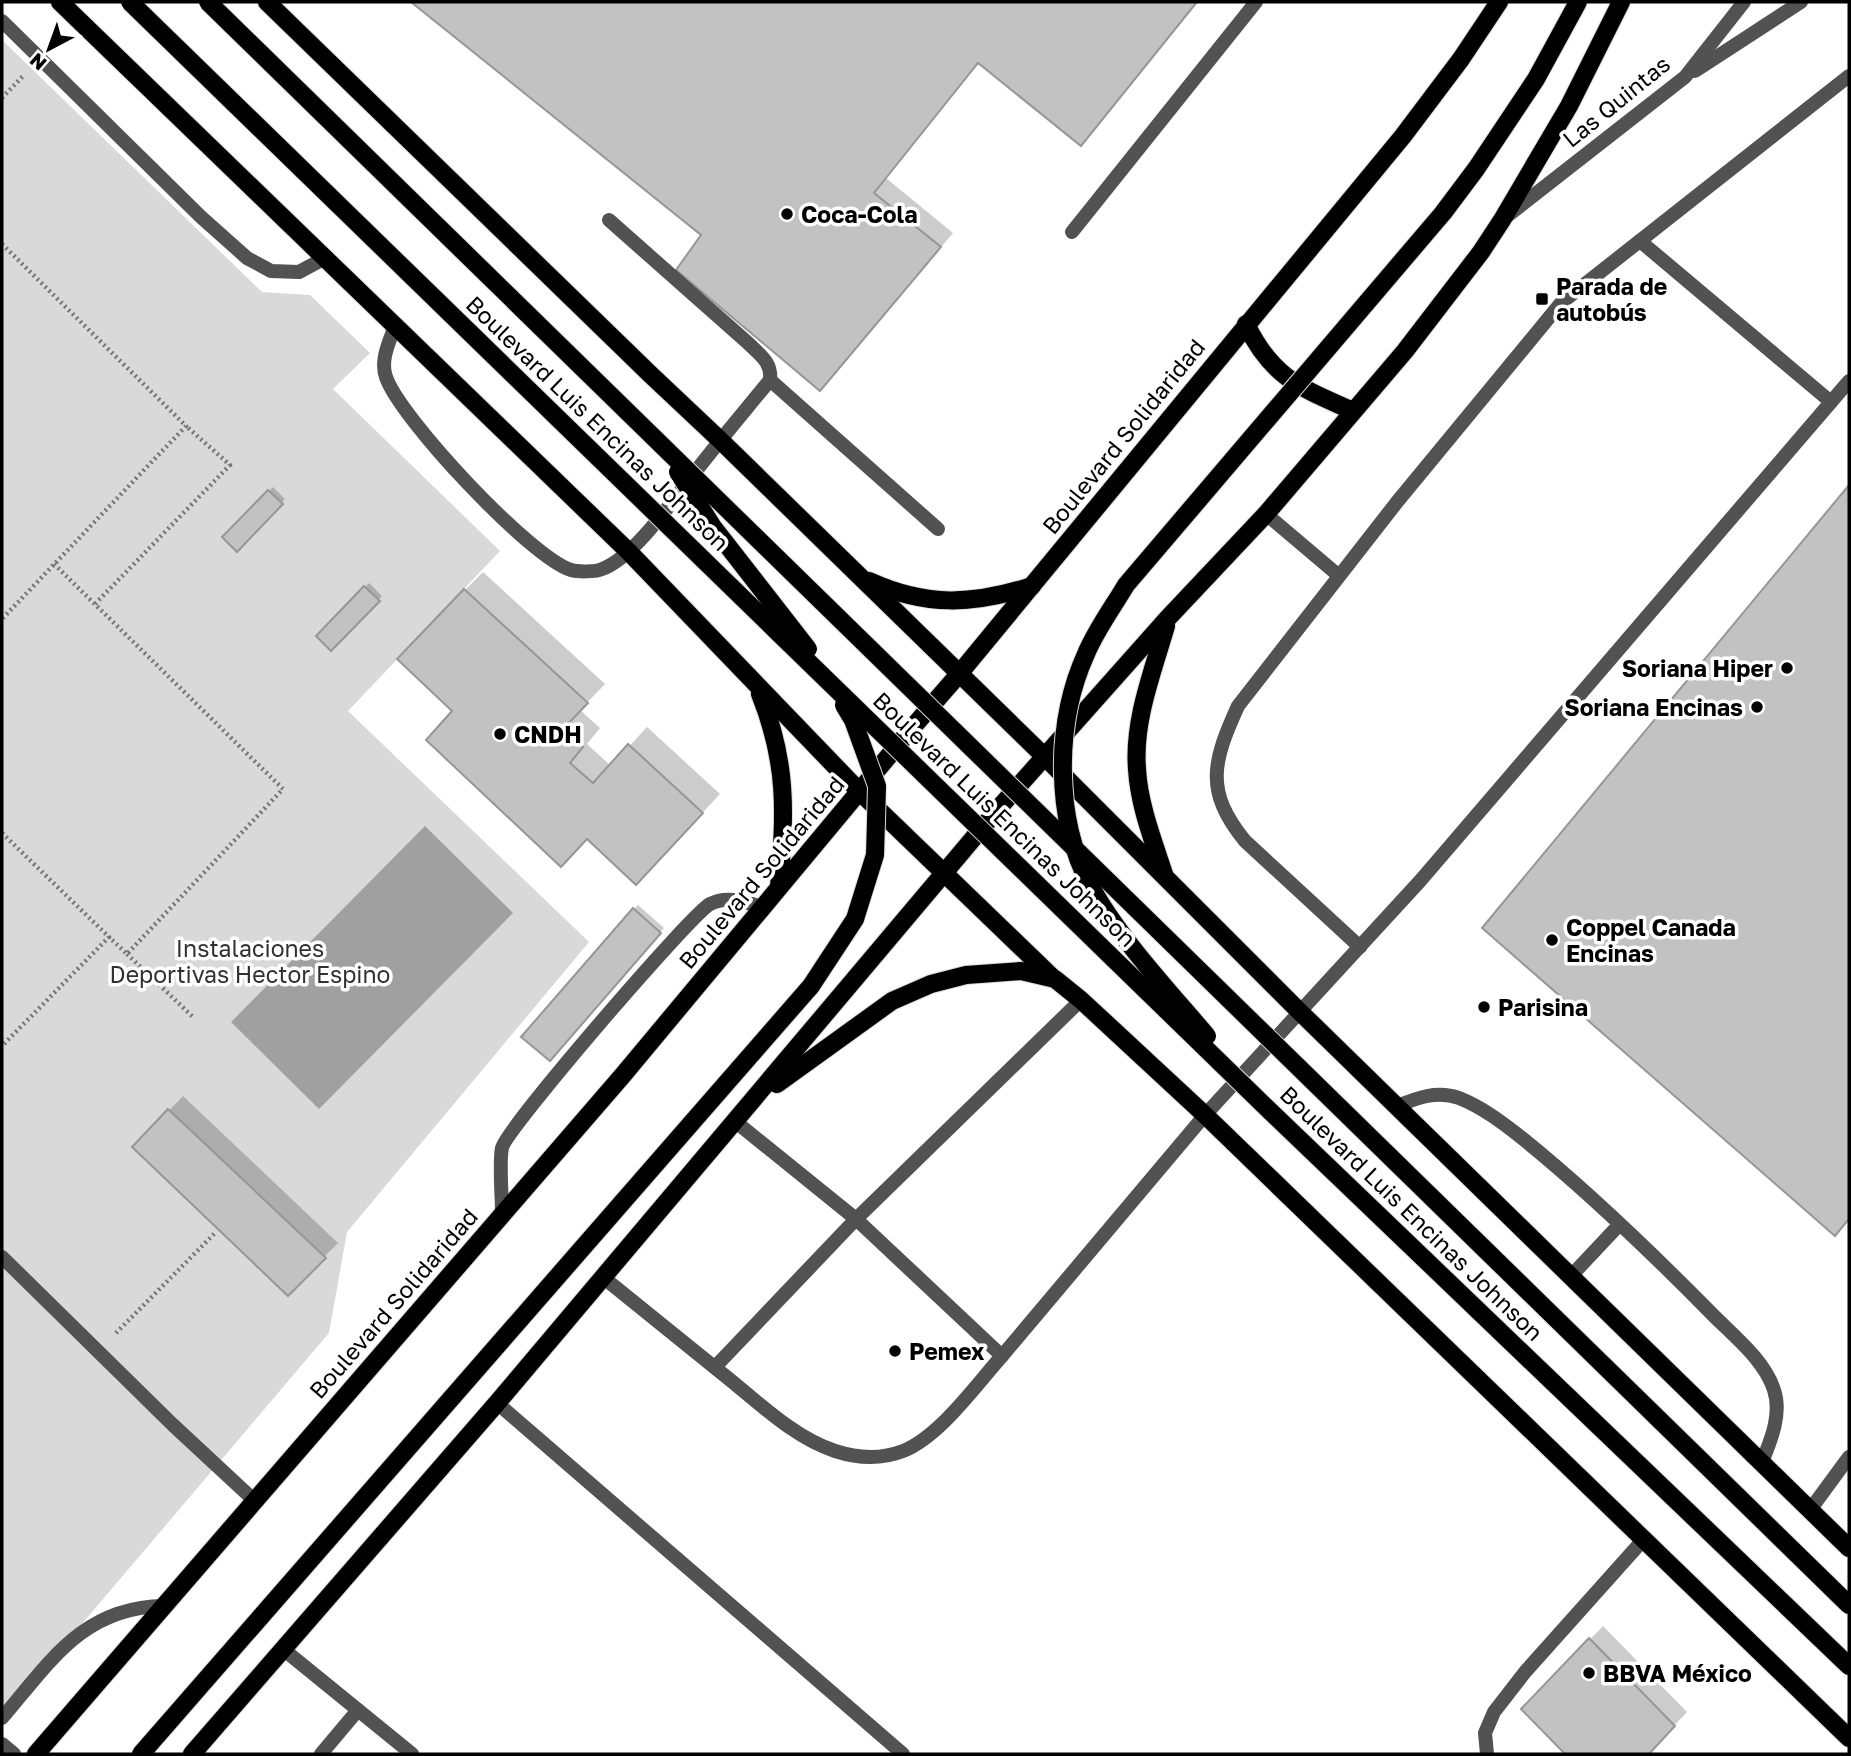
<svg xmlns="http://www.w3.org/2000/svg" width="1851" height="1756" viewBox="0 0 1851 1756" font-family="'Golos Text',sans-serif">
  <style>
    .green { fill: #d9d9d9 }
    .water { fill: #a0a0a0 }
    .shadow { fill: #0003 }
    .building { fill: #c2c2c2; stroke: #969696; stroke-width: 2 }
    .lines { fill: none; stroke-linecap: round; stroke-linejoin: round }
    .primary-casing { stroke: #dbdbdb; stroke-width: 20 }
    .path { stroke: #747474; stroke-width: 4.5; stroke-dasharray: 2 3.5; stroke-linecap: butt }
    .service { stroke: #525252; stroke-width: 14 }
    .minor { stroke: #525252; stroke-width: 14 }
    .primary { stroke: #000; stroke-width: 18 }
    .primary-bridge-casing { stroke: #dbdbdb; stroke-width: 20; stroke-linecap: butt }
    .primary-bridge { stroke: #000; stroke-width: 18 }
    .poi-dot { fill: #000; stroke: #fff; stroke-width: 2.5 }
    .labels { text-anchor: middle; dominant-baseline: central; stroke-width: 7; stroke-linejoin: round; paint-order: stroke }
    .street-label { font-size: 23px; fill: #000; stroke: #fff }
    .poi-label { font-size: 23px; font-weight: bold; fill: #000; stroke: #fff; text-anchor: start }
    .park-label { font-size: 23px; fill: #303030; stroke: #fff }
  </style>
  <rect width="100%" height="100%" fill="#fff"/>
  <!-- green -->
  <polygon class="green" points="2,40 262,292 310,295 370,353 333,389 500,551 348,711 589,942 347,1232 329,1333 2,1718"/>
  <!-- water -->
  <polygon class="water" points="425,826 513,913 319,1109 231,1022"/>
  <!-- shadow -->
  <g class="shadow">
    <polygon points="414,2 1197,2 1094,130 1080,144 979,62 886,178 953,233 833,376 703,235"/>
    <polygon points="273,487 285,499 237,549 224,537"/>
    <polygon points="1849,488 1849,1219 1835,1233 1484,928"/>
    <polygon points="483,572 605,684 580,710 600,728 587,744 611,766 647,727 720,794 654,865 455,711 465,590"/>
    <polygon points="369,583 382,596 331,649 318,636"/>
    <polygon points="638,905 664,928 553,1055 524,1037"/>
    <polygon points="183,1096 338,1243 288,1293 134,1147"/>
    <polygon points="1603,1626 1687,1712 1648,1754 1567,1754 1523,1709"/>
  </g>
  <!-- building -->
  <g class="building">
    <polygon points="411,2 1197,2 1081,146 978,63 874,193 941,247 820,391 676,270 701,235"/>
    <polygon points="1849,485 1849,1219 1835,1236 1482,928"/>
    <polygon points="268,490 283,504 237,552 222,537"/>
    <polygon points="364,586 380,601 331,651 316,636"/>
    <polygon points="464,589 588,703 563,729 583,747 570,763 593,783 628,744 703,813 636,885 587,839 561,867 426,740 452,711 397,659"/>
    <polygon points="633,908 661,933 550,1061 521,1037"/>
    <polygon points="168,1109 326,1258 288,1296 132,1147"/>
    <polygon points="1589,1638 1675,1726 1649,1754 1565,1754 1521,1709"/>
  </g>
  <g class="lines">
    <!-- primary casing -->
    <g class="primary-casing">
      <g id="primary">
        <polyline points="60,2 629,552 860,792 1053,978"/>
        <polyline points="267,2 651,375 720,440 1046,758 1300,1012 1849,1548"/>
        <path d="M1246,324C1272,378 1301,388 1353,411"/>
        <path d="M869,581C926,607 973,605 1032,586"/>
        <path d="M760,694C788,764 785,813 779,887"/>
        <path d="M1164,874C1153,840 1139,805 1137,769C1133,721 1153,671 1166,626"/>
        <polyline points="777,1084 892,1001 931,984 966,975 1021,971 1055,979 1081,1000 1205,1115 1849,1738"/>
        <polyline points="36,1754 623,1075 912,728 959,674 1403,136 1461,59 1499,2"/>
        <polyline points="192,1754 497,1403 998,809 1167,619 1266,514 1405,351 1481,252 1502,220 1569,106 1621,2"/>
      </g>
    </g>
    <!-- path -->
    <g class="path">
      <polyline points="2,98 23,76"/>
      <polyline points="2,244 186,426 2,619"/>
      <polyline points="54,564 283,789 127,954 109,937"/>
      <polyline points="95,604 230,465 186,426"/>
      <polyline points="2,833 109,937 2,1046"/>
      <polyline points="127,954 193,1017"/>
      <polyline points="116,1333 216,1232"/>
    </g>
    <!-- service -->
    <g class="service">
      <polyline points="2,21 201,217 247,258 271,271 299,272 325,258"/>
      <polyline points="1072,232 1256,2"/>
      <polyline points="1640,241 1831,402"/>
      <path d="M395,326C389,342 380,361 386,377C399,417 531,558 571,570C578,572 596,572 602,569C636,557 680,490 703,462C725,434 748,407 770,380C772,362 760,355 748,343L609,220"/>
      <polyline points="770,380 938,529"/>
      <polyline points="1266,514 1338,575"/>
      <path d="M1360,947L1245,841C1204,791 1213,761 1238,706L1397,502L1561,303L1849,76"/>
      <path d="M1397,1106C1417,1098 1437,1090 1459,1098C1482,1107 1503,1123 1522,1138C1589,1192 1653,1254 1714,1316C1735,1337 1765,1361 1774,1390C1782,1414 1771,1440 1762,1462"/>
      <polyline points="736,1122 856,1219 1002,1356 1205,1115 1420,881 1849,381"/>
      <path d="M502,1212C502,1197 499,1160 502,1148C506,1129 691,914 710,904C727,895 745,902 762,907"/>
      <polyline points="1571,1276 1619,1225"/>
      <path d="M604,1278C645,1311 687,1345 729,1379C760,1404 795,1438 835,1451C857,1458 880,1460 903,1451C940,1436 975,1386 1002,1356"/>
      <polyline points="715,1367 856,1219 1081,1000"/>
      <polyline points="497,1403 903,1754"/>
      <polyline points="283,1649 412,1754"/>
      <path d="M2,1718C50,1662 83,1607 164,1606"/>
      <polyline points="2,1744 14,1754"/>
      <polyline points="321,1754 358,1710"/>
      <polyline points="1487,1754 1485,1733 1494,1712 1525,1672 1644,1539"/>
    </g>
    <!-- minor -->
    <g class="minor">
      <polyline points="1695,71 1801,2"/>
      <polyline points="1506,217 1685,77 1744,2"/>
      <polyline points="2,1257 173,1425 255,1501"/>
      <polyline points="1810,1510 1849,1457"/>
    </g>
    <!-- primary -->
    <use href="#primary" class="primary"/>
    <!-- primary-bridge casing -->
    <g class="primary-bridge-casing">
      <g id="primary-bridge">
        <polyline points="130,2 1271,1112 1849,1666"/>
        <polyline points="208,2 1849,1605"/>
        <polyline points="678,472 713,527 808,649"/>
        <path d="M1207,1036C1168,990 1118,937 1090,885C1054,818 1055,722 1086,654C1096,630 1113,607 1126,585L1443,213L1476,169L1536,79L1578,2"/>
        <polyline points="141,1754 811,986 855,919 875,855 877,786 853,720 844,705"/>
      </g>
    </g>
    <!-- primary-bridge -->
    <use href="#primary-bridge" class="primary-bridge"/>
  </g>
  <!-- markers -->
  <g class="poi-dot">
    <circle cx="787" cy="214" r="7"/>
    <rect x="1535" y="292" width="14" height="14" rx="3.5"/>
    <circle cx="1787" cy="668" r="7"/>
    <circle cx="1757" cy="707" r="7"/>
    <circle cx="500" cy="734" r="7"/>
    <circle cx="1552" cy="940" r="7"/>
    <circle cx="1484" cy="1007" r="7"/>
    <circle cx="895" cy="1351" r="7"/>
    <circle cx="1589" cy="1673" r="7"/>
  </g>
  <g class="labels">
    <!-- street labels -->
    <g class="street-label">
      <text transform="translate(1616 101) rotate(-39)">Las Quintas</text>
      <text transform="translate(598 423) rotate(44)">Boulevard Luis Encinas Johnson</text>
      <text transform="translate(1123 436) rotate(-51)">Boulevard Solidaridad</text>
      <text transform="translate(1005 819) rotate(44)">Boulevard Luis Encinas Johnson</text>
      <text transform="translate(761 872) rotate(-50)">Boulevard Solidaridad</text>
      <text transform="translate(1412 1213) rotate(44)">Boulevard Luis Encinas Johnson</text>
      <text transform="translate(393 1303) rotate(-49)">Boulevard Solidaridad</text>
    </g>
    <!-- poi labels -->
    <g class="poi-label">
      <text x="801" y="214">Coca-Cola</text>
      <text x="1556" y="286">Parada de<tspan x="1556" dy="26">autobús</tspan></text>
      <text x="1773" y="668" text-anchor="end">Soriana Hiper</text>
      <text x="1743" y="707" text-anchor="end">Soriana Encinas</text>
      <text x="514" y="734">CNDH</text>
      <text x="1566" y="927">Coppel Canada<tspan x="1566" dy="26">Encinas</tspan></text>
      <text x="1498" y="1007">Parisina</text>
      <text x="909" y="1351">Pemex</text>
      <text x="1603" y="1673">BBVA México</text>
    </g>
    <!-- park labels -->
    <g class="park-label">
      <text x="250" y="948">Instalaciones<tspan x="250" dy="26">Deportivas Hector Espino</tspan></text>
    </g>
  </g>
  <!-- border -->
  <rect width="1851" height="1756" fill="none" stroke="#000000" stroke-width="7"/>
  <!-- north arrow -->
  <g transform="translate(49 49) rotate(221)" stroke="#ffffff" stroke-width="5" paint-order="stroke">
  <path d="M0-5L12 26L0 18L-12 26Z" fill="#000000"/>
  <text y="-10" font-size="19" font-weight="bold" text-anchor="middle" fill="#000000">N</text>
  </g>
</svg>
